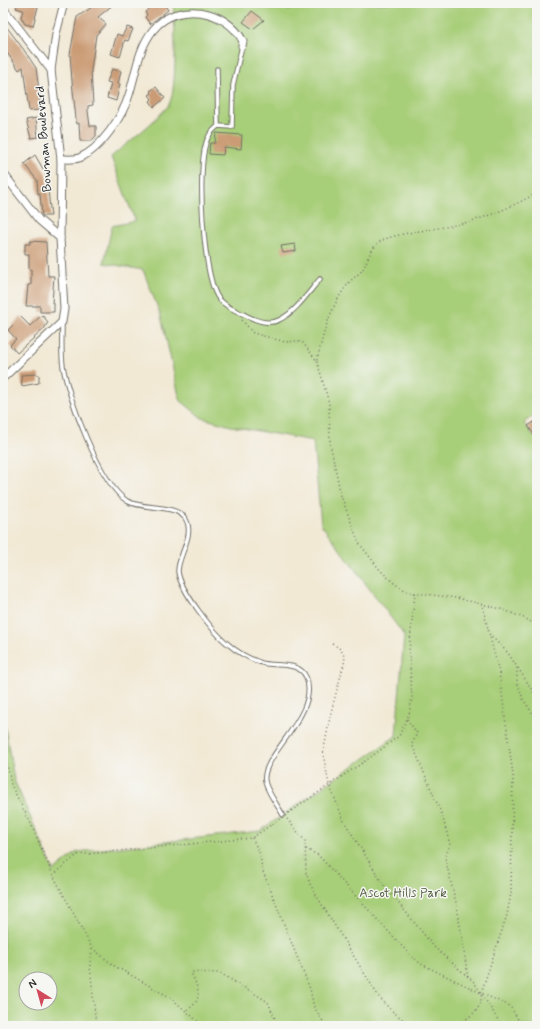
<svg xmlns="http://www.w3.org/2000/svg" width="540" height="1029" viewBox="0 0 540 1029" font-family="Mynerve,sans-serif">
  <style>
    .green { fill: #a7ce78; stroke: #697c52; fill-rule: evenodd }
    .building { fill: #cb9b74 }
    .lines { fill: none; stroke-linecap: round; stroke-linejoin: round }
    .service-casing { stroke: #716e66; stroke-width: 5.5 }
    .minor-casing { stroke: #716e66; stroke-width: 9 }
    .path { stroke: #716e66; stroke-width: 1.5; stroke-dasharray: 1 3; stroke-linecap: butt }
    .service { stroke: #fff; stroke-width: 3.5 }
    .minor { stroke: #fff; stroke-width: 7 }
    .labels { text-anchor: middle; dominant-baseline: central; stroke-width: 3; stroke-linejoin: round; paint-order: stroke }
    .street-label { font-size: 13px; fill: #2b2b2b; stroke: #f6f6f2 }
    .park-label { font-size: 13px; fill: #505c42; stroke: #f6f6f2 }
  </style>
  <rect width="100%" height="100%" fill="#f6f6f2"/>
  <filter id="ink" filterUnits="userSpaceOnUse"><feTurbulence type="fractalNoise" baseFrequency=".025" numOctaves="2"/><feDisplacementMap in="SourceGraphic" scale="8" xChannelSelector="R" yChannelSelector="G"/><feConvolveMatrix kernelMatrix="1 2 1 2 8 2 1 2 1" color-interpolation-filters="sRGB"/></filter>
  <filter id="wash" filterUnits="userSpaceOnUse"><feTurbulence type="fractalNoise" baseFrequency=".012" numOctaves="4" result="noise"/><feDisplacementMap in="SourceGraphic" scale="16" xChannelSelector="R" yChannelSelector="G"/><feGaussianBlur stdDeviation="0.9" result="paint"/><feColorMatrix in="noise" values="0 0 0 0 0 0 0 0 0 0 0 0 0 0 0 0 0 1.4 0 .05"/><feComposite in="paint" operator="in"/></filter>
  <g filter="url(#wash)">
    <rect width="100%" height="100%" fill="#f2e9d5"/>
    <!-- green -->
    <path class="green" d="M173,3H283L289,10L302,3H537V412L524,423L537,440V1026H3V716L14,780L54,871L77,852L260,831L396,736L404,635L321,524L313,441L231,426L202,418L180,400L161,316L143,270L104,263L112,226L135,221L111,157C128,142 154,123 168,106C178,93 175,21 173,3ZM26,979H50V1003H26Z"/>
    <g id="blocks">
      <!-- building -->
      <g class="building">
        <polygon points="18,3 39,3 33,26 25,24 21,17 23,10 16,8"/>
        <polygon points="98,3 115,3 98,17 106,24 96,35 91,70 93,105 88,106 88,111 90,126 96,126 96,136 91,141 80,141 79,123 77,124 76,119 72,81 70,54 77,17"/>
        <polygon points="155,3 163,3 168,10 150,24 145,17 147,15 145,12"/>
        <polygon points="252,11 264,20 253,29 243,22"/>
        <polygon points="3,22 24,50 36,68 40,98 39,110 29,111 23,67 19,70 3,47"/>
        <polygon points="127,27 133,29 128,41 125,40 120,57 111,54 117,34 122,36"/>
        <polygon points="112,69 121,71 118,84 120,84 116,101 107,98 111,83 107,82"/>
        <polygon points="156,87 165,98 154,107 150,101 152,99 149,95 152,93 150,91"/>
        <polygon points="36,118 38,137 31,138 26,120"/>
        <polygon points="216,133 242,135 241,149 224,147 223,155 209,154 210,143 215,143"/>
        <polygon points="35,155 46,174 51,216 42,216 40,194 38,194 37,180 24,164"/>
        <polygon points="30,241 46,242 48,276 54,276 52,303 54,303 54,312 40,312 40,306 26,306 28,285 31,285 31,269 29,269 29,254 25,254 25,244 30,244"/>
        <polygon points="295,244 296,251 283,253 281,246"/>
        <polygon points="42,315 48,322 44,329 17,353 10,345 16,339 8,330 21,317 30,326"/>
        <polygon points="37,374 39,375 39,383 22,386 21,375"/>
        <polygon points="537,420 537,439 528,426"/>
      </g>
    </g>
  </g>
  <g filter="url(#ink)">
    <use href="#blocks" fill-opacity="0" stroke="#716e66" stroke-width="1"/>
    <g class="lines">
      <!-- service casing -->
      <g class="service-casing">
        <g id="service">
          <path d="M242,46L233,85L232,127L218,126C212,131 208,135 206,143C197,170 203,271 217,296C223,306 237,311 247,316C257,321 269,325 279,320C296,312 308,293 320,279"/>
          <polyline points="217,69 218,126"/>
          <path d="M62,324C62,337 61,352 63,366C68,397 100,484 127,501C143,510 175,504 185,518C196,534 178,555 178,571C179,589 214,633 228,644C237,652 248,658 259,662C273,668 299,660 306,677C321,714 260,756 265,781C266,790 278,806 283,815"/>
        </g>
      </g>
      <!-- minor casing -->
      <g class="minor-casing">
        <g id="minor">
          <polyline points="3,8 51,70"/>
          <path d="M61,159C66,159 73,160 79,158C100,150 123,116 129,95C136,73 138,49 153,30C177,0 226,9 243,41L242,46"/>
          <polyline points="3,173 39,220 60,238"/>
          <polyline points="3,378 62,322 64,309 60,238 61,159 51,70 56,34 64,3"/>
        </g>
      </g>
      <!-- path -->
      <g class="path">
        <polyline points="242,320 253,333 285,342 297,341 303,343 317,361 329,403 330,443 341,496 359,543 380,570 395,584 408,592 457,598 501,609 524,618 537,625"/>
        <path d="M317,360C323,334 331,305 348,284C352,278 359,275 363,269C368,260 370,248 381,241C395,233 438,229 455,225C485,219 511,207 537,193"/>
        <polyline points="537,558 537,574"/>
        <polyline points="492,637 508,653 517,667 517,682 523,699 537,720"/>
        <path d="M332,644C341,648 343,652 345,660L331,712L323,754L329,784L344,821L383,884L435,948L474,982L481,993L510,1006L522,1026"/>
        <polyline points="518,668 537,698"/>
        <polyline points="407,719 417,733 412,744 442,815 450,845 445,858 457,907 468,977"/>
        <polyline points="3,740 11,785 31,824 53,875 92,948 113,965 171,998 203,1026"/>
        <polyline points="288,813 368,759 399,736 409,714 412,698 409,651 415,593"/>
        <polyline points="287,819 305,841 306,873 310,884 316,895 379,997 391,1010 411,1026"/>
        <polyline points="252,838 260,854 262,869 310,989 314,1007 326,1026"/>
        <polyline points="306,849 318,855 411,956 421,964 481,993 502,1026"/>
        <polyline points="53,875 77,855 252,838 280,819"/>
        <polyline points="92,949 90,965 96,1026"/>
        <polyline points="537,950 537,974"/>
        <path d="M187,1010C203,1000 199,990 192,975V972L220,973L260,997L268,1002L278,1026"/>
        <path d="M457,1026C469,1016 483,1011 481,993L507,915L511,893L513,775L499,672L482,605"/>
      </g>
      <!-- service -->
      <use href="#service" class="service"/>
      <!-- minor -->
      <use href="#minor" class="minor"/>
    </g>
  </g>
  <g class="labels">
    <!-- street labels -->
    <g class="street-label">
      <text transform="translate(44 139) rotate(-94)">Bowman Boulevard</text>
    </g>
    <!-- park labels -->
    <g class="park-label">
      <text x="403" y="893">Ascot Hills Park</text>
    </g>
  </g>
  <!-- margin -->
  <rect width="540" height="1029" fill="none" stroke="#f6f6f2" stroke-width="16"/>
  <!-- north arrow -->
  <g transform="translate(38 991) rotate(323)"><circle r="19" fill="#f6f6f2" stroke="#a5a5a2"/>
  <path d="M0-3L7 15L0 10L-7 15Z" fill="#d1495b"/>
  <text y="-6" font-size="11" font-weight="bold" text-anchor="middle" fill="#2b2b2b">N</text>
  </g>
</svg>
